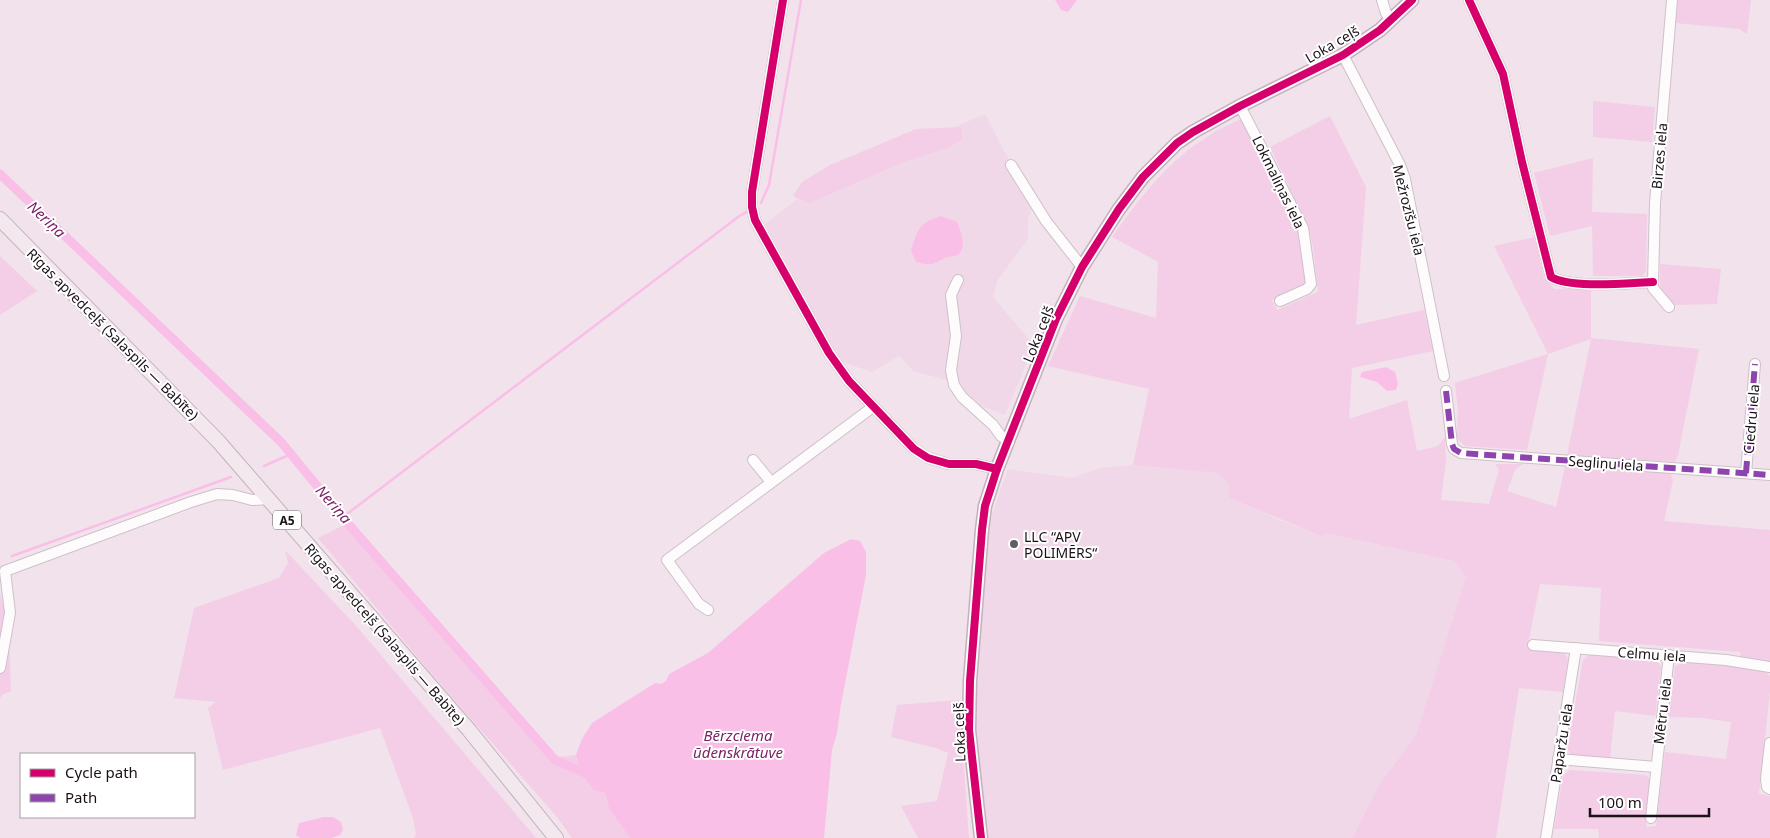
<svg xmlns="http://www.w3.org/2000/svg" width="1770" height="838" viewBox="0 0 1770 838" font-family="'Noto Sans',sans-serif">
  <style>
    .built { fill: #f1d8e8 }
    .green { fill: #f3cee6 }
    .water { fill: #fabfe7 }
    .lines { fill: none; stroke-linecap: round; stroke-linejoin: round }
    .stream { stroke: #fabfe7; stroke-width: 2.5 }
    .canal { stroke: #fabfe7; stroke-width: 9 }
    .minor-casing { stroke: #cdc1c8; stroke-width: 12 }
    .major-casing { stroke: #c3b2bd; stroke-width: 15 }
    .highway-casing { stroke: #c3b2bd; stroke-width: 16 }
    .minor { stroke: #fdfbfc; stroke-width: 10 }
    .major { stroke: #f7f0f4; stroke-width: 12 }
    .highway { stroke: #f4e8ef; stroke-width: 14 }
    .quiet { stroke: #8e44ad; stroke-width: 6; stroke-dasharray: 12 6; stroke-linecap: butt }
    .cycleway-casing { stroke: #fff; stroke-width: 11 }
    .cycleway { stroke: #d6006c; stroke-width: 8 }
    .poi-dot { fill: #665b62; stroke: #fff; stroke-width: 2 }
    .labels { text-anchor: middle; dominant-baseline: central; stroke-width: 4; stroke-linejoin: round; paint-order: stroke }
    .shield { fill: #fff; stroke: #5f595d; stroke-width: 1 }
    .shield-label { font-size: 12px; font-weight: bold; fill: #1b1218 }
    .street-label { font-size: 14px; fill: #1b1218; stroke: #fff }
    .poi-label { font-size: 14px; fill: #1b1218; stroke: #fff; text-anchor: start }
    .water-label { font-size: 15px; font-style: italic; fill: #7a2364; stroke: #fff }
  </style>
  <rect width="100%" height="100%" fill="#f2e2ec"/>
  <!-- built -->
  <g class="built">
    <polygon points="985,114 1033,207 1028,219 1028,239 997,281 993,297 1034,345 1005,415 980,405 957,383 913,371 899,356 872,372 840,361 765,224 807,191"/>
    <polygon points="1133,465 1218,473 1229,485 1229,498 1287,523 1324,536 1325,533 1454,561 1466,577 1416,735 1379,785 1352,838 989,838 974,721 977,648 988,525 1008,469 1072,478 1100,468"/>
  </g>
  <!-- green -->
  <g class="green">
    <polygon points="1678,0 1751,0 1747,34 1739,29 1676,23"/>
    <polygon points="1593,101 1655,107 1652,142 1593,137"/>
    <path d="M1330,116L1366,187L1356,325L1424,310L1433,351L1352,368L1349,419L1407,400L1417,451L1438,446L1445,437L1446,461L1441,500L1489,504L1499,470L1495,464H1523L1515,470L1507,491L1556,507L1565,467L1670,472L1673,480L1664,521L1770,530V662L1741,657L1740,652L1599,641L1601,588L1540,584L1527,649L1563,652L1568,659L1563,692L1519,688L1496,838H1352L1379,785L1416,735L1466,577L1454,561L1325,533L1324,537L1229,498V485L1218,473L1133,465L1149,389L1048,366L1080,296L1156,318L1158,262L1112,237C1134,206 1156,176 1186,152V151L1216,131L1241,119L1300,232L1307,280L1301,288L1272,300L1277,310L1318,292L1313,247L1309,229L1270,147Z"/>
    <polygon points="961,127 962,139 950,147 901,163 810,203 793,196 802,182 830,165 916,129"/>
    <polygon points="1593,158 1592,212 1647,214 1646,271 1642,276 1593,276 1592,226 1550,236 1534,173"/>
    <polygon points="1535,237 1544,278 1554,289 1591,288 1591,338 1699,349 1678,455 1675,462 1567,455 1591,339 1548,354 1527,450 1465,446 1457,439 1458,410 1455,383 1548,354 1494,246"/>
    <polygon points="0,256 37,291 0,315"/>
    <polygon points="1660,264 1721,269 1717,304 1674,305 1660,290"/>
    <polygon points="350,522 558,757 576,755 580,771 606,795 609,809 630,838 572,838 557,817 430,672 318,538"/>
    <polygon points="285,550 358,628 536,838 414,838 416,834 413,818 380,728 223,770 208,708 216,702 174,698 194,608 279,578 288,563"/>
    <polygon points="0,595 5,608 8,610 11,691 2,695 0,699"/>
    <polygon points="1590,654 1655,660 1661,666 1655,716 1615,711 1610,758 1572,756 1567,749 1583,660"/>
    <polygon points="1682,662 1739,666 1767,672 1770,676 1770,692 1759,794 1770,796 1770,838 1599,838 1598,829 1554,829 1563,775 1570,770 1646,775 1651,781 1646,827 1656,826 1665,752 1726,759 1731,722 1702,718 1669,717 1675,667"/>
    <polygon points="959,700 969,838 918,838 901,806 937,801 948,753 936,748 891,737 897,705"/>
  </g>
  <!-- water -->
  <g class="water">
    <polygon points="1055,0 1077,0 1068,12 1061,10"/>
    <path d="M941,216L957,222C961,232 968,249 957,255C953,257 949,256 945,258C930,265 933,266 916,262L911,251C917,230 919,223 941,216Z"/>
    <polygon points="1386,367 1395,372 1398,384 1396,390 1387,391 1377,382 1360,377 1362,372"/>
    <polygon points="851,539 860,541 866,552 866,575 841,704 837,733 832,750 824,838 630,838 609,809 606,795 603,792 594,790 580,771 576,755 582,739 592,723 655,683 661,684 666,681 669,674 708,653 824,553"/>
    <polygon points="324,817 333,817 341,822 343,830 340,835 332,838 300,838 296,835 299,823"/>
  </g>
  <g class="lines">
    <!-- stream -->
    <g class="stream">
      <polyline points="761,203 769,185 801,0"/>
      <polyline points="264,466 291,454"/>
      <polyline points="343,517 738,217 748,211"/>
      <polyline points="12,556 231,477"/>
    </g>
    <!-- canal -->
    <polyline class="canal" points="0,174 281,442 350,526 555,760 589,775"/>
    <!-- minor casing -->
    <g class="minor-casing">
      <g id="minor">
        <polyline points="783,0 752,192 752,207 755,220 829,353 849,381 914,449 928,458 949,464 976,464 997,469"/>
        <polyline points="1382,0 1386,13 1391,21"/>
        <path d="M1469,0L1503,74L1522,162L1551,277C1572,289 1628,283 1653,282"/>
        <polyline points="1343,55 1400,165 1405,179 1444,376"/>
        <polyline points="1240,106 1303,228 1311,284 1307,289 1280,301"/>
        <polyline points="1011,165 1046,221 1082,267"/>
        <polyline points="958,280 951,295 956,336 951,370 954,385 962,397 993,425 1001,436 1009,442"/>
        <polyline points="1669,307 1653,288 1653,282 1655,203 1672,0"/>
        <polyline points="1446,391 1452,444 1454,449 1461,453 1770,475"/>
        <polyline points="753,460 771,482"/>
        <polyline points="1746,473 1755,364"/>
        <polyline points="708,610 699,604 667,560 873,407"/>
        <polyline points="1533,645 1726,660 1770,667"/>
        <polyline points="0,668 10,613 5,571 191,502 217,494 233,495 252,500 269,499"/>
        <polyline points="1770,743 1766,779 1767,787 1770,789"/>
        <polyline points="1558,759 1656,767"/>
        <polyline points="1651,818 1669,655"/>
        <polyline points="1546,838 1576,648"/>
      </g>
    </g>
    <!-- major casing -->
    <g class="major-casing">
      <polyline id="major" points="981,838 969,730 970,681 982,530 985,506 997,469 1056,319 1082,267 1119,209 1143,177 1177,143 1193,132 1240,106 1343,55 1380,30 1412,0"/>
    </g>
    <!-- highway casing -->
    <g class="highway-casing">
      <polyline id="highway" points="0,219 218,441 469,730 556,838"/>
    </g>
    <!-- minor -->
    <use href="#minor" class="minor"/>
    <!-- major -->
    <use href="#major" class="major"/>
    <!-- highway -->
    <use href="#highway" class="highway"/>
    <!-- quiet -->
    <g class="quiet">
      <polyline points="1446,391 1452,444 1454,449 1461,453 1770,475"/>
      <polyline points="1746,473 1755,364"/>
    </g>
    <!-- cycleway casing -->
    <g class="cycleway-casing">
      <g id="cycleway">
        <polyline points="783,0 752,192 752,207 755,220 829,353 849,381 914,449 928,458 949,464 976,464 997,469"/>
        <path d="M1469,0L1503,74L1522,162L1551,277C1572,289 1628,283 1653,282"/>
        <polyline points="981,838 969,730 970,681 982,530 985,506 997,469 1056,319 1082,267 1119,209 1143,177 1177,143 1193,132 1240,106 1343,55 1380,30 1412,0"/>
      </g>
    </g>
    <!-- cycleway -->
    <use href="#cycleway" class="cycleway"/>
  </g>
  <!-- markers -->
  <circle class="poi-dot" cx="1014" cy="544" r="5"/>
  <g class="labels">
    <!-- shield labels -->
    <rect class="shield" x="273" y="510.5" width="28" height="19" rx="4"/>
    <g class="shield-label">
      <text x="287" y="520">A5</text>
    </g>
    <!-- street labels -->
    <g class="street-label">
      <text transform="translate(1332 44) rotate(-30)">Loka ceļš</text>
      <text transform="translate(1659 156) rotate(-85)">Birzes iela</text>
      <text transform="translate(1279 182) rotate(64)">Lokmaliņas iela</text>
      <text transform="translate(1409 210) rotate(76)">Mežrozīšu iela</text>
      <text transform="translate(113 334) rotate(45)">Rīgas apvedceļš (Salaspils — Babīte)</text>
      <text transform="translate(1038 334) rotate(-68)">Loka ceļš</text>
      <text transform="translate(1751 419) rotate(-85)">Ciedru iela</text>
      <text transform="translate(1606 463) rotate(4)">Segliņu iela</text>
      <text transform="translate(385 634) rotate(49)">Rīgas apvedceļš (Salaspils — Babīte)</text>
      <text transform="translate(1652 654) rotate(4)">Celmu iela</text>
      <text transform="translate(1662 711) rotate(-83)">Mētru iela</text>
      <text transform="translate(959 732) rotate(-92)">Loka ceļš</text>
      <text transform="translate(1561 743) rotate(-81)">Paparžu iela</text>
    </g>
    <!-- poi labels -->
    <g class="poi-label">
      <text x="1024" y="536">LLC “APV<tspan x="1024" dy="16">POLIMĒRS“</tspan></text>
    </g>
    <!-- water labels -->
    <g class="water-label">
      <text transform="translate(47 219) rotate(44)">Neriņa</text>
      <text transform="translate(334 504) rotate(49)">Neriņa</text>
      <text x="738" y="735">Bērzciema<tspan x="738" dy="17">ūdenskrātuve</tspan></text>
    </g>
  </g>
  <!-- legend -->
  <rect x="20" y="753" width="175" height="65" fill="#ffffff" stroke="#a4a0a3"/>
  <rect x="30" y="769" width="25" height="8" fill="#d6006c" stroke="#a4a0a3"/>
  <text x="65" y="778" font-size="15" fill="#1b1218">Cycle path</text>
  <rect x="30" y="794" width="25" height="8" fill="#8e44ad" stroke="#a4a0a3"/>
  <text x="65" y="803" font-size="15" fill="#1b1218">Path</text>
  <!-- scale -->
  <path d="M1590 808v8h119v-8" fill="none" stroke="#1b1218" stroke-width="2.5"/>
  <text x="1598" y="808" font-size="15" fill="#1b1218" stroke="#ffffff" stroke-width="4" paint-order="stroke">100 m</text>
</svg>
